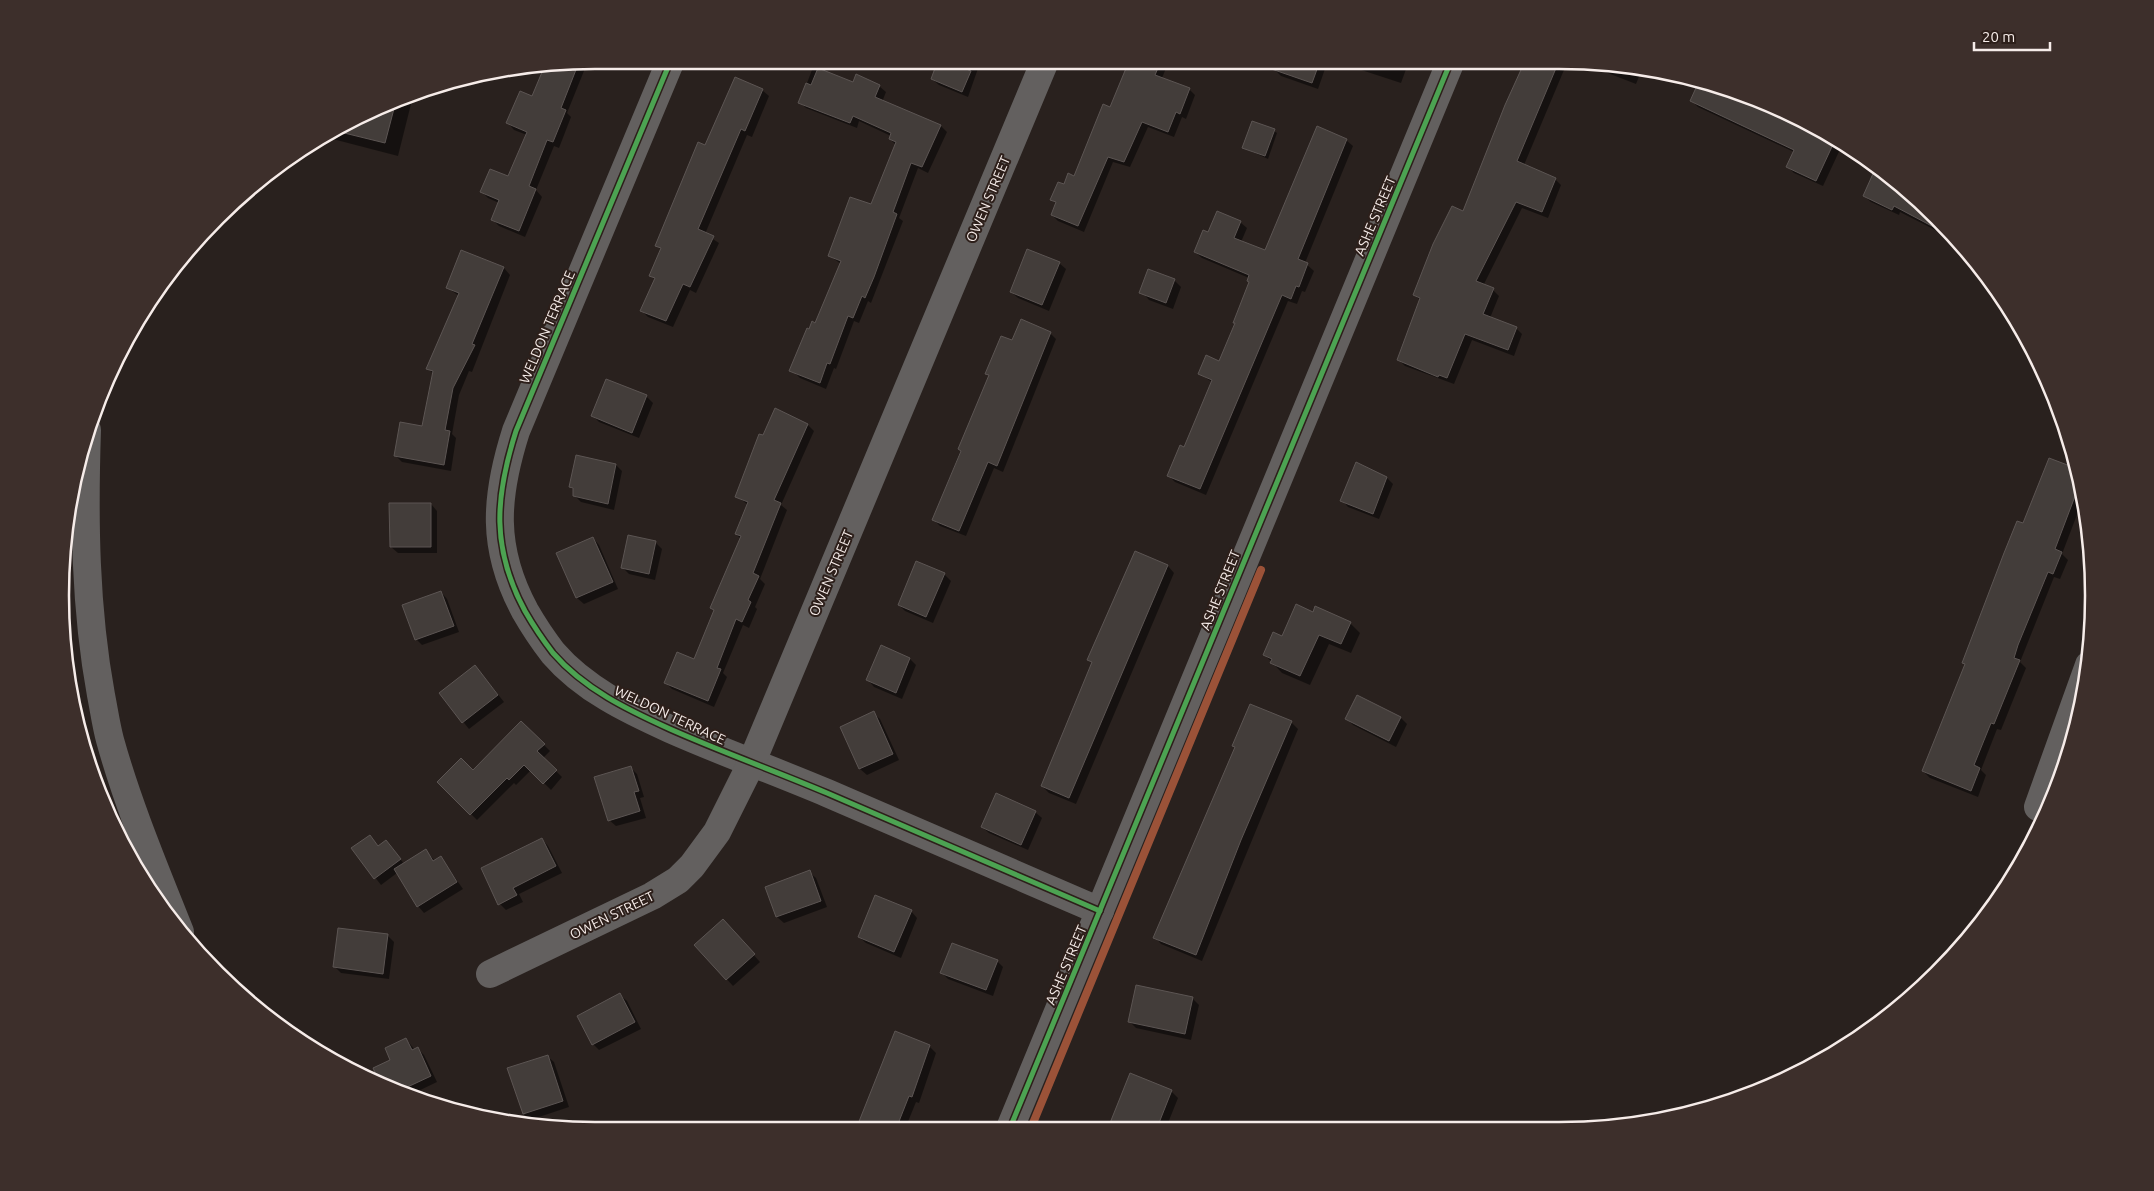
<svg xmlns="http://www.w3.org/2000/svg" width="2154" height="1191" viewBox="0 0 2154 1191" font-family="Ubuntu,sans-serif">
  <style>
    .shadow { fill: #0007 }
    .lines { fill: none; stroke-linecap: round; stroke-linejoin: round }
    .stream { stroke: #9b5238; stroke-width: 8 }
    .building { fill: #433d3a; stroke: #5c5553 }
    .minor { stroke: #63605f; stroke-width: 28 }
    .rail { stroke: #5d5855; stroke-width: 4; stroke-dasharray: 6 6; stroke-linecap: butt }
    .cycleway-casing { stroke: #2d1f1a; stroke-width: 8 }
    .cycleway { stroke: #4ca352; stroke-width: 5 }
    .labels { text-anchor: middle; dominant-baseline: central; stroke-width: 4; stroke-linejoin: round; paint-order: stroke }
    .street-label { font-size: 14px; fill: #f6ece9; stroke: #2d1f1a }
    .rim { fill: none; stroke: #f6ece9; stroke-width: 2.5 }
  </style>
  <rect width="100%" height="100%" fill="#29211e"/>
  <!-- shadow -->
  <g class="shadow">
    <polygon points="939,60 981,60 968,97 939,85 932,79"/>
    <polygon points="588,61 567,113 571,117 559,148 554,146 536,190 542,197 525,237 499,226 492,219 499,203 488,198 481,191 508,178 527,135 514,130 508,123 533,98 547,65"/>
    <polygon points="1131,61 1169,61 1162,78 1189,89 1195,95 1186,119 1182,117 1174,137 1148,127 1130,167 1113,162 1084,232 1058,221 1052,215 1057,204 1052,200 1074,177 1111,109"/>
    <polygon points="1277,61 1321,61 1326,66 1318,89 1281,76 1274,69"/>
    <polygon points="1340,61 1409,61 1401,83 1343,64"/>
    <polygon points="1594,61 1642,69 1636,84 1600,70 1593,63"/>
    <polygon points="1558,63 1564,70 1524,165 1555,179 1561,185 1548,218 1522,208 1483,286 1493,290 1499,296 1490,318 1516,328 1522,334 1514,356 1472,340 1454,384 1405,366 1399,360 1421,301 1414,294"/>
    <polygon points="813,67 854,83 879,86 886,92 882,102 941,126 947,132 928,173 918,168 899,218 903,221 871,303 868,301 859,323 854,321 836,369 834,368 826,389 800,378 794,372 841,264 830,256 872,206 896,145 890,139 891,136 859,121 857,128 806,108 800,102"/>
    <polygon points="1701,80 1826,132 1843,143 1823,186 1794,173 1788,167 1794,152 1698,107 1691,100"/>
    <polygon points="762,90 769,96 752,137 747,135 705,234 719,243 696,293 690,290 673,327 648,317 641,310 655,280 651,275 661,250 657,245 706,147"/>
    <polygon points="414,92 398,156 321,136 328,132"/>
    <polygon points="1274,131 1277,133 1268,159 1244,148"/>
    <polygon points="1346,140 1353,146 1305,263 1314,271 1305,292 1302,291 1297,304 1288,301 1206,495 1175,482 1169,476 1184,448 1212,382 1200,374 1220,362 1250,283 1249,278 1202,258 1195,252 1209,233 1240,222 1247,228 1241,242 1266,252"/>
    <polygon points="1877,168 1911,193 1944,228 1941,233 1900,212 1899,215 1871,202 1864,196"/>
    <polygon points="462,252 504,268 510,275 472,372 469,371 459,395 452,434 456,438 451,471 402,462 396,456 423,428 433,374 428,368 459,296 448,288"/>
    <polygon points="1059,263 1066,269 1049,311 1018,298 1011,292"/>
    <polygon points="1174,280 1181,287 1173,309 1149,300 1143,293"/>
    <polygon points="1050,333 1056,339 1003,472 994,468 966,536 940,526 933,519 990,377 987,374 1012,342"/>
    <polygon points="646,396 653,403 639,438 599,422 593,416"/>
    <polygon points="808,425 814,431 781,505 787,510 760,579 765,584 755,607 757,609 749,628 743,625 723,673 727,677 714,707 672,689 665,682 694,660 714,611 711,608 741,539 736,534 748,505 737,496 763,437"/>
    <polygon points="1356,463 1387,478 1393,484 1379,519 1348,507 1342,500"/>
    <polygon points="616,465 622,471 614,510 581,502 575,496 575,491 570,487"/>
    <polygon points="2078,471 2083,499 2062,554 2068,560 2060,579 2054,577 2020,662 2026,668 2001,730 1997,729 1981,770 1986,775 1978,797 1930,778 1923,771 2023,525"/>
    <polygon points="431,504 437,511 437,553 398,553 391,547"/>
    <polygon points="593,538 599,545 618,589 584,604 577,598 558,554"/>
    <polygon points="655,542 662,549 655,580 629,574 623,568"/>
    <polygon points="1136,553 1168,566 1174,573 1076,804 1049,793 1042,786 1093,663 1089,660"/>
    <polygon points="944,574 951,581 933,623 905,611 899,605"/>
    <polygon points="441,592 447,599 459,632 422,645 416,639"/>
    <polygon points="1313,614 1350,623 1360,633 1351,653 1329,644 1310,685 1282,673 1265,655"/>
    <polygon points="910,659 916,665 902,699 874,687 868,680"/>
    <polygon points="481,673 504,702 469,729 440,693"/>
    <polygon points="1358,696 1401,718 1407,724 1396,747 1353,725 1347,719"/>
    <polygon points="873,713 880,719 899,760 867,775 860,769 842,727"/>
    <polygon points="521,722 550,751 543,758 562,777 551,790 531,770 516,785 514,783 477,820 439,782 473,771"/>
    <polygon points="1291,722 1298,729 1202,961 1161,944 1155,937 1236,748 1234,746"/>
    <polygon points="631,768 637,774 644,797 640,798 646,818 616,826 609,820"/>
    <polygon points="1035,812 1042,818 1028,850 989,833 982,827"/>
    <polygon points="370,836 379,847 392,848 404,864 426,851 435,861 441,858 463,889 424,913 418,906 397,873 381,885 353,849"/>
    <polygon points="542,839 548,846 562,873 519,894 523,902 506,910 500,904"/>
    <polygon points="809,872 816,878 827,907 784,923 777,917 767,888"/>
    <polygon points="911,911 917,918 901,958 866,943 859,937"/>
    <polygon points="729,927 760,962 733,986 696,945"/>
    <polygon points="387,935 394,942 389,979 341,973 335,967"/>
    <polygon points="997,961 1003,967 993,996 948,979 942,973"/>
    <polygon points="620,995 627,1001 641,1029 599,1050 593,1044"/>
    <polygon points="1192,998 1199,1005 1191,1040 1136,1028 1129,1021"/>
    <polygon points="406,1039 415,1050 418,1049 424,1055 437,1082 412,1094 381,1081"/>
    <polygon points="929,1046 936,1053 919,1103 916,1102 905,1129 857,1129"/>
    <polygon points="547,1056 554,1062 569,1107 530,1120 524,1114 509,1069"/>
    <polygon points="1131,1075 1171,1091 1178,1098 1166,1128 1111,1128"/>
  </g>
  <g class="lines">
    <!-- stream -->
    <polyline class="stream" points="1031,1128 1261,570"/>
  </g>
  <!-- building -->
  <g class="building">
    <polygon points="938,60 972,60 968,70 971,71 962,92 931,79"/>
    <polygon points="1129,61 1161,61 1155,75 1190,88 1180,114 1176,112 1168,132 1142,122 1124,162 1108,157 1078,226 1051,215 1056,202 1050,200 1058,182 1064,184 1068,173 1074,176 1103,104 1110,107"/>
    <polygon points="1258,61 1320,61 1312,83 1257,64"/>
    <polygon points="1525,61 1559,61 1517,161 1556,178 1542,212 1516,202 1476,281 1494,288 1483,314 1517,327 1508,350 1465,334 1447,378 1439,375 1438,377 1397,360 1420,298 1413,295 1433,244 1452,206 1463,211 1505,105"/>
    <polygon points="579,62 561,108 566,110 553,142 547,140 529,186 536,189 519,231 491,220 499,200 480,192 490,169 508,176 527,132 506,123 520,91 532,96 545,65"/>
    <polygon points="818,68 853,82 856,74 880,85 875,97 941,125 922,167 911,163 893,212 897,214 874,277 865,298 862,296 853,318 848,316 830,364 827,363 820,383 789,371 807,328 809,329 812,321 815,323 841,261 828,256 850,197 871,204 896,142 889,139 891,133 853,116 850,123 798,103 806,83 811,85"/>
    <polygon points="735,77 763,89 745,131 741,129 698,229 714,236 690,287 683,284 666,321 640,311 655,278 649,276 661,248 655,246 698,142 705,145"/>
    <polygon points="1700,79 1826,132 1836,138 1816,181 1786,167 1794,150 1690,101"/>
    <polygon points="396,101 385,143 332,130"/>
    <polygon points="1252,121 1275,129 1265,156 1242,148"/>
    <polygon points="1317,126 1347,139 1298,259 1308,263 1299,287 1296,286 1291,299 1282,295 1200,489 1167,476 1180,445 1184,447 1212,380 1198,374 1206,355 1219,361 1235,323 1233,323 1249,282 1247,281 1249,275 1194,252 1203,230 1208,232 1217,211 1241,221 1234,238 1265,250"/>
    <polygon points="1876,167 1911,193 1947,231 1945,233 1894,206 1892,210 1863,196"/>
    <polygon points="1027,249 1060,262 1042,305 1010,292"/>
    <polygon points="461,250 504,267 472,344 475,345 453,388 445,430 450,431 444,465 394,456 400,422 422,426 433,371 426,369 459,293 446,288"/>
    <polygon points="1148,269 1175,279 1166,303 1139,293"/>
    <polygon points="1021,319 1051,332 997,466 988,462 959,531 932,520 961,451 958,449 989,375 985,374 1001,336 1012,340"/>
    <polygon points="606,379 647,395 632,433 591,416"/>
    <polygon points="775,408 808,424 774,500 781,503 753,573 759,576 748,600 751,602 742,622 736,619 717,668 721,669 708,701 664,683 677,652 694,659 714,610 710,608 741,536 735,534 748,502 735,497 759,434 763,435"/>
    <polygon points="576,455 616,464 608,504 573,496 573,488 569,487"/>
    <polygon points="2049,458 2078,469 2080,483 2055,549 2062,552 2053,574 2048,572 2018,645 2014,658 2020,660 1994,724 1991,723 1974,765 1980,768 1971,791 1922,771 1965,664 1962,663 2004,553 2017,521 2023,523"/>
    <polygon points="1356,462 1387,477 1373,514 1340,501"/>
    <polygon points="389,503 431,503 431,547 390,547"/>
    <polygon points="628,535 656,541 649,574 621,568"/>
    <polygon points="593,537 613,582 576,598 556,553"/>
    <polygon points="1135,551 1168,565 1069,798 1041,786 1092,662 1087,660"/>
    <polygon points="916,561 945,573 926,617 898,605"/>
    <polygon points="441,591 454,626 415,640 402,605"/>
    <polygon points="1296,604 1313,612 1315,606 1351,622 1341,644 1319,635 1300,676 1270,663 1272,659 1263,655 1273,632 1282,636"/>
    <polygon points="881,645 910,658 896,693 866,680"/>
    <polygon points="475,665 498,695 462,723 439,693"/>
    <polygon points="1357,695 1401,717 1389,741 1345,719"/>
    <polygon points="1250,704 1292,721 1241,840 1196,955 1153,938 1235,747 1232,746"/>
    <polygon points="874,711 893,754 859,769 840,727"/>
    <polygon points="521,721 545,744 537,751 557,770 543,784 524,765 509,780 507,778 470,815 437,782 461,758 473,770"/>
    <polygon points="631,766 639,791 634,792 640,811 608,821 594,777"/>
    <polygon points="996,793 1036,811 1021,845 981,827"/>
    <polygon points="370,835 378,846 386,840 401,859 374,879 351,848"/>
    <polygon points="542,838 556,866 513,888 517,895 498,905 481,868"/>
    <polygon points="426,849 433,861 441,856 457,882 417,907 394,869"/>
    <polygon points="810,870 821,901 776,917 765,887"/>
    <polygon points="875,895 912,910 894,952 858,937"/>
    <polygon points="723,919 755,954 726,980 694,945"/>
    <polygon points="338,928 388,934 383,974 333,967"/>
    <polygon points="952,943 998,960 986,990 940,973"/>
    <polygon points="1136,985 1193,997 1185,1034 1128,1022"/>
    <polygon points="620,993 635,1022 592,1045 577,1016"/>
    <polygon points="895,1031 930,1045 912,1097 909,1096 896,1129 856,1129"/>
    <polygon points="406,1038 412,1050 418,1047 431,1076 401,1090 379,1081 373,1068 390,1060 385,1048"/>
    <polygon points="548,1055 563,1101 523,1114 507,1068"/>
    <polygon points="1130,1073 1172,1090 1157,1128 1108,1128"/>
  </g>
  <g class="lines">
    <!-- minor -->
    <g class="minor">
      <path d="M671,60L516,431C495,497 491,548 525,611C533,625 543,640 553,653C584,689 628,710 670,729C722,752 775,771 827,793C919,832 1009,872 1100,911"/>
      <path d="M87,430C84,519 85,608 101,695C104,710 106,725 110,740C128,805 155,869 180,932"/>
      <polyline points="2038,807 2089,665"/>
      <polyline points="490,974 652,896 678,880 692,866 717,832 751,764 1045,61"/>
      <polyline points="1010,1128 1451,61"/>
    </g>
    <!-- rail -->
    <polyline class="rail" points="74,710 84,751"/>
    <!-- cycleway casing -->
    <g class="cycleway-casing">
      <g id="cycleway">
        <path d="M671,60L516,431C495,497 491,548 525,611C533,625 543,640 553,653C584,689 628,710 670,729C722,752 775,771 827,793C919,832 1009,872 1100,911"/>
        <polyline points="1010,1128 1451,61"/>
      </g>
    </g>
    <!-- cycleway -->
    <use href="#cycleway" class="cycleway"/>
  </g>
  <g class="labels">
    <!-- street labels -->
    <g class="street-label">
      <text transform="translate(988 199) rotate(-67)">OWEN STREET</text>
      <text transform="translate(1375 216) rotate(-67)">ASHE STREET</text>
      <text transform="translate(547 327) rotate(-67)">WELDON TERRACE</text>
      <text transform="translate(831 573) rotate(-67)">OWEN STREET</text>
      <text transform="translate(1220 590) rotate(-68)">ASHE STREET</text>
      <text transform="translate(670 715) rotate(25)">WELDON TERRACE</text>
      <text transform="translate(612 915) rotate(-26)">OWEN STREET</text>
      <text transform="translate(1066 965) rotate(-67)">ASHE STREET</text>
    </g>
  </g>
  <!-- crop -->
  <path d="M0 0H2154V1191H0ZM595 69H1559A526 526 0 0 1 2085 595V596A526 526 0 0 1 1559 1122H595A526 526 0 0 1 69 596V595A526 526 0 0 1 595 69Z" fill="#3d2f2b" fill-rule="evenodd"/>
  <path class="rim" d="M595 69H1559A526 526 0 0 1 2085 595V596A526 526 0 0 1 1559 1122H595A526 526 0 0 1 69 596V595A526 526 0 0 1 595 69Z"/>
  <!-- scale -->
  <path d="M1974 42v8h76v-8" fill="none" stroke="#f6ece9" stroke-width="2.5"/>
  <text x="1982" y="42" font-size="15" fill="#f6ece9" stroke="#2d1f1a" stroke-width="4" paint-order="stroke">20 m</text>
</svg>
